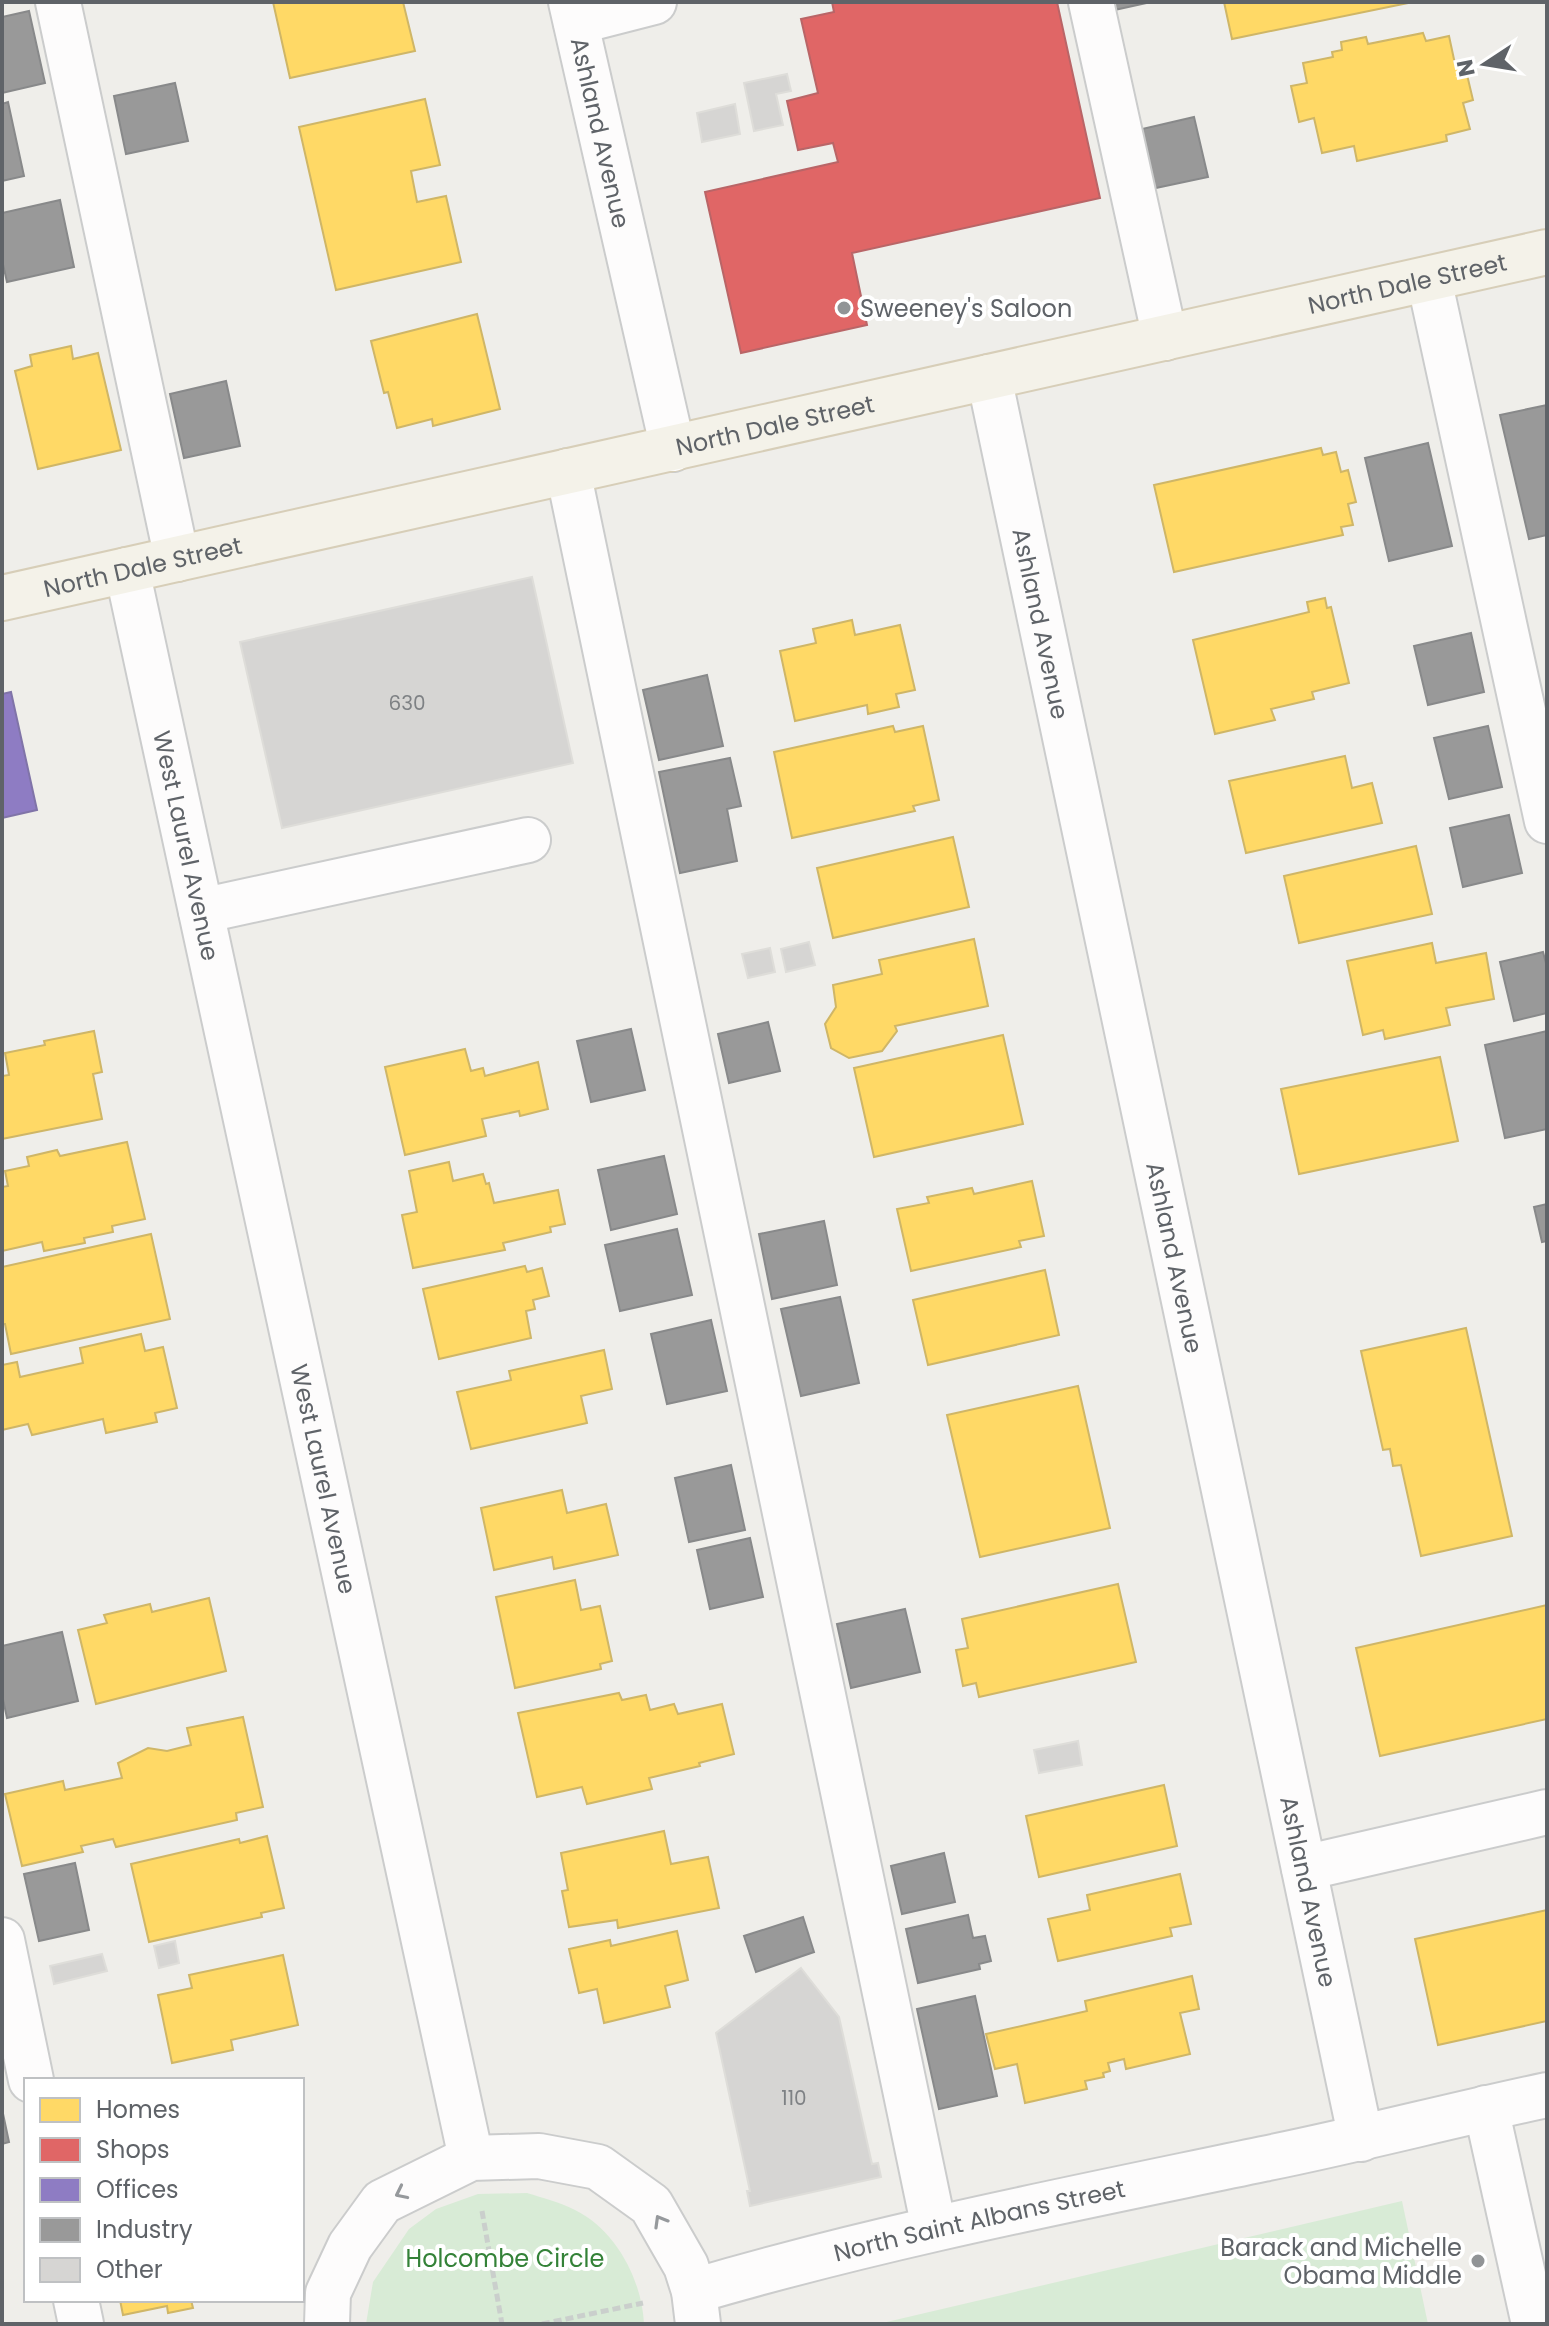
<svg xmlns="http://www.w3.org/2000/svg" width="1549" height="2326" viewBox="0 0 1549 2326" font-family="Poppins,sans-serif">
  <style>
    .green { fill: #d8ebd6 }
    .homes { fill: #ffd966; stroke: #cfb667; stroke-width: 2 }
    .shops { fill: #e06666; stroke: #b96567; stroke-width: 2 }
    .offices { fill: #8e7cc3; stroke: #8074a8; stroke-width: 2 }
    .industry { fill: #999; stroke: #88898a; stroke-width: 2 }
    .building { fill: #d6d5d3; stroke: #deddd9; stroke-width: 2 }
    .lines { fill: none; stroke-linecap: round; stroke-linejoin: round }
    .minor-casing { stroke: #cbcccc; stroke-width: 48 }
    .major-casing { stroke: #d7ceb8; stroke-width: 48 }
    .path { stroke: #cacfcc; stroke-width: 5; stroke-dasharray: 8 4; stroke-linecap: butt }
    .minor { stroke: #fdfcfc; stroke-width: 44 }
    .major { stroke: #f4f2e9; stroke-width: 44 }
    .oneway { stroke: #96999c }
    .poi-dot { fill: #919496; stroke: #fff; stroke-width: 3 }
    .labels { text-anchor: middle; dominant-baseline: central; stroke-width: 8; stroke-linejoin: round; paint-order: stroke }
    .number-label { font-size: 20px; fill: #7e8184 }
    .street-label { font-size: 24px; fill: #5f6368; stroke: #fff }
    .poi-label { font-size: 24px; fill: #5f6368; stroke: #fff; text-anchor: start }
    .park-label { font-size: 24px; fill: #348238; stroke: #fff }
  </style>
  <rect width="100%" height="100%" fill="#efeeea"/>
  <!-- green -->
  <g class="green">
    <path d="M527,2193C543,2198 560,2202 575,2210C616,2230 642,2280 644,2324H366L373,2282L409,2229L436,2209L478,2194Z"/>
    <polygon points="1402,2201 1428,2324 878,2324"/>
  </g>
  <!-- homes -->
  <g class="homes">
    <polygon points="273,2 403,2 415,51 290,78"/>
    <polygon points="1224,2 1413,2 1232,39"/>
    <polygon points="1423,33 1426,41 1449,36 1455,64 1464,62 1473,100 1463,103 1470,129 1446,135 1447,141 1357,161 1354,146 1322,153 1314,118 1299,122 1291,86 1307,83 1303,63 1333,57 1332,52 1342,50 1341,42 1366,37 1368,44"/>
    <polygon points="425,99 440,165 411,171 417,202 446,196 461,262 336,290 299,127"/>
    <polygon points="477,314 500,409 433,426 432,419 397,428 388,392 384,393 371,341"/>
    <polygon points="71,346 73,359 98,353 121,450 38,469 15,371 32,366 30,355"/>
    <polygon points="1321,448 1323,455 1336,452 1341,472 1348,470 1356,502 1348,504 1353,525 1341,527 1343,535 1174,572 1154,485"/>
    <polygon points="1325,598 1327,608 1331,607 1349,683 1312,692 1314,699 1271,709 1275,720 1215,734 1193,640 1309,612 1307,602"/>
    <polygon points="852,620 855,635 900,625 915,690 896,694 899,707 868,714 867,705 795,721 780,651 816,643 813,629"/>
    <polygon points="893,726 895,732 923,726 939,800 913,806 915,811 792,838 774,752"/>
    <polygon points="1345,756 1352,788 1372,783 1382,823 1246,853 1229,781"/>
    <polygon points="953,837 969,907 833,938 817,868"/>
    <polygon points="1416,846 1432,914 1299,943 1284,876"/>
    <polygon points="974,939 988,1006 895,1026 897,1031 882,1051 849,1058 831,1048 825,1024 836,1007 833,985 882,974 879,960"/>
    <polygon points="1432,943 1436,963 1486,953 1494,999 1446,1008 1450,1025 1385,1039 1383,1030 1363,1035 1347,961"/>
    <polygon points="94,1031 102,1072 93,1074 102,1119 2,1139 2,1076 9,1075 5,1053 45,1045 44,1041"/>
    <polygon points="1003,1035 1023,1124 874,1157 854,1068"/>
    <polygon points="465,1049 471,1071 483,1068 485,1076 538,1062 548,1109 520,1116 519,1111 482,1119 486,1136 405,1155 385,1067"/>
    <polygon points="1440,1057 1458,1141 1299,1174 1281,1089"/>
    <polygon points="127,1142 145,1219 112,1226 113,1232 84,1238 85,1243 44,1251 42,1242 2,1251 2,1187 8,1186 5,1171 29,1166 27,1157 57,1150 60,1156"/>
    <polygon points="449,1162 453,1181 483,1174 486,1184 489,1183 494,1203 558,1190 565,1224 550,1227 551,1232 503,1243 505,1250 413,1268 402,1215 417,1212 409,1171"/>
    <polygon points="1032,1181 1044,1236 1019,1241 1021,1247 911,1271 897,1209 929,1203 927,1197 972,1188 974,1194"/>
    <polygon points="151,1234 170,1319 11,1354 5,1324 2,1324 2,1267"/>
    <polygon points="525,1266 527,1272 542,1268 549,1296 533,1300 535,1309 526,1311 531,1338 439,1359 423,1289"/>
    <polygon points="1045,1270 1059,1335 928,1365 913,1300"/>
    <polygon points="1466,1328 1512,1536 1421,1556 1401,1465 1393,1466 1390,1449 1383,1450 1361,1351"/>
    <polygon points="141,1334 145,1351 163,1347 177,1408 155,1413 157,1422 106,1433 103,1419 32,1435 28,1424 2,1430 2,1365 17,1362 20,1377 83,1363 80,1348"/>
    <polygon points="604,1350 612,1389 581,1396 587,1423 471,1449 457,1392 511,1380 509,1371"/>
    <polygon points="1078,1386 1110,1528 980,1557 947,1415"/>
    <polygon points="562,1490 567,1513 606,1504 618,1555 554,1569 552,1557 494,1570 481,1508"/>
    <polygon points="575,1580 581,1610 600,1606 612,1661 600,1664 601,1669 515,1688 496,1597"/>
    <polygon points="1118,1584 1136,1662 979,1697 976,1683 963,1686 956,1650 968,1648 962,1619"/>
    <polygon points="209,1598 226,1671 96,1704 78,1630 107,1623 104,1615 150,1604 152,1612"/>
    <polygon points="1547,1605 1547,1719 1380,1756 1356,1648"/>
    <polygon points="619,1693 622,1700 646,1695 650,1710 674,1704 678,1714 722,1704 734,1754 699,1763 700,1766 649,1778 652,1789 587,1804 582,1787 537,1797 518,1713"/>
    <polygon points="243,1717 263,1807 236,1813 237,1820 116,1847 113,1839 81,1846 83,1852 22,1866 5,1794 63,1781 65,1790 122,1778 118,1763 148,1748 167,1751 191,1745 187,1728"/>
    <polygon points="1164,1785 1177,1846 1039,1877 1026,1816"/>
    <polygon points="664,1831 671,1864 708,1857 719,1908 618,1928 617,1920 569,1927 562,1891 568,1890 561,1853"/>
    <polygon points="267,1836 284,1908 261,1913 262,1917 149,1942 131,1864 239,1839 240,1843"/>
    <polygon points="1180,1874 1191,1924 1170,1928 1172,1936 1058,1961 1048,1919 1090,1910 1087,1895"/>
    <polygon points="1547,1910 1547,2021 1438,2045 1415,1939"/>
    <polygon points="677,1931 688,1980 665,1986 670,2007 604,2023 597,1989 579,1993 569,1949 610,1940 611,1946"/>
    <polygon points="283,1955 298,2025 231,2040 233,2050 172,2063 158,1995 192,1988 189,1975"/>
    <polygon points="1192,1976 1199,2009 1180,2013 1190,2054 1126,2069 1124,2059 1108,2063 1110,2071 1103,2073 1104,2077 1085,2081 1087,2089 1025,2103 1017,2064 995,2069 986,2034 1087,2011 1085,2001"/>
    <polygon points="120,2300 191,2300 193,2308 168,2313 167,2306 123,2315"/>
  </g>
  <!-- shops -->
  <polygon class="shops" points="832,2 1057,2 1100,198 852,253 867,325 741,353 705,192 838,162 833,143 798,150 787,101 818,93 801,19 834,12"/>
  <!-- offices -->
  <polygon class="offices" points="11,692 37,810 2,818 2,694"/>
  <!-- industry -->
  <g class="industry">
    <polygon points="1109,2 1151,2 1110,11"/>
    <polygon points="29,11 45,83 2,93 2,17"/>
    <polygon points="175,83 188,141 126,154 114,96"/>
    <polygon points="8,102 24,176 2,181 2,104"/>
    <polygon points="1194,117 1208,177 1151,189 1138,130"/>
    <polygon points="60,200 74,267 7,282 2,260 2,213"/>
    <polygon points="226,381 240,446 184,458 170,394"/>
    <polygon points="1547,405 1547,535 1529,539 1500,415"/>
    <polygon points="1428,443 1452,546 1389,561 1365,458"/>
    <polygon points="1471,633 1484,692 1428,705 1414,646"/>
    <polygon points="707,675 723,746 659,760 643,690"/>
    <polygon points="1488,726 1502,787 1449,799 1434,738"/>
    <polygon points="730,758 741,806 727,809 737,861 680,873 659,772"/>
    <polygon points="1509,815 1522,873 1463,887 1450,828"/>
    <polygon points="1543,952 1547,967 1547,1013 1514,1021 1500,962"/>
    <polygon points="768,1022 780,1071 729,1083 718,1034"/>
    <polygon points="631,1029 645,1090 591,1102 577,1041"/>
    <polygon points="1547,1031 1547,1129 1505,1138 1485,1045"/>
    <polygon points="664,1156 677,1214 611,1230 598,1170"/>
    <polygon points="1547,1204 1547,1241 1542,1242 1534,1207"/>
    <polygon points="824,1221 837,1285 772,1299 759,1234"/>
    <polygon points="677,1229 692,1295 620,1311 605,1245"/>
    <polygon points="840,1297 859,1383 801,1396 781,1309"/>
    <polygon points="711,1320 727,1391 667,1404 651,1334"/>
    <polygon points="731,1465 745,1530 689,1542 675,1478"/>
    <polygon points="750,1538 763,1597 710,1609 697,1550"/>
    <polygon points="905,1609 920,1672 851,1688 837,1624"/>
    <polygon points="62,1632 78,1701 7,1718 2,1695 2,1646"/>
    <polygon points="944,1853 955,1902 902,1914 891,1866"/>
    <polygon points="75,1863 89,1930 39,1941 24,1874"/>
    <polygon points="968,1915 973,1938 985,1936 991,1961 979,1964 980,1969 918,1983 906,1929"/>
    <polygon points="803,1917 814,1952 756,1972 744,1936"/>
    <polygon points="975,1996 997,2096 939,2109 917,2009"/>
    <polygon points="2,2109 9,2142 2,2144"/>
  </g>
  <!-- building -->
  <g class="building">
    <polygon points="787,74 791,91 776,94 783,125 754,131 744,83"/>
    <polygon points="735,104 740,134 702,142 697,113"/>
    <polygon points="532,577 573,763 282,828 240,642"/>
    <polygon points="809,942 815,965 786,972 781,949"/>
    <polygon points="770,948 775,972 748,978 742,954"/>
    <polygon points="1078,1741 1082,1765 1039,1773 1034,1750"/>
    <polygon points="175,1941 179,1963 159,1968 154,1946"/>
    <polygon points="102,1954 107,1971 54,1984 50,1966"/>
    <polygon points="801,1968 839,2017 872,2164 878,2163 881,2177 750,2206 747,2191 750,2191 716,2033"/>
  </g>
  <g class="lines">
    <!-- minor casing -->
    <g class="minor-casing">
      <g id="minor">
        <polyline points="58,2 177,559"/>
        <path id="s1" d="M571,2L673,449"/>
        <polyline points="1091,2 1165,338"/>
        <polyline points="576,22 654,2"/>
        <polyline points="1429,279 1547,821"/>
        <path id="s2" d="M989,377L1361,2139"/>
        <polyline points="568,471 934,2228"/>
        <path id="s3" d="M127,570L471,2158"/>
        <polyline points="201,911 528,840"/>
        <polyline points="1304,1868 1547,1812"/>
        <polyline points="2,1940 31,2080"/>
        <polyline points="1486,2108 1534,2324"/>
        <path id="s4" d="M694,2291C881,2236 1072,2199 1263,2159C1358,2140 1452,2115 1547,2095"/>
        <polyline points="76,2300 81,2324"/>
        <polyline points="327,2324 328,2293 350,2246 382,2202 471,2158 539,2156 598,2167 651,2205 686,2266 694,2291 698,2324"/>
      </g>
    </g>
    <!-- major casing -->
    <g class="major-casing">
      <g id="major">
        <path id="s5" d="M2,598L1547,252"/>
      </g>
    </g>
    <!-- path -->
    <g class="path">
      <polyline points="482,2211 502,2324"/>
      <polyline points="542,2324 643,2303"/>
    </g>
    <!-- minor -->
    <use href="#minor" class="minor"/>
    <!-- major -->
    <use href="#major" class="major"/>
  </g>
  <!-- one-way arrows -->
  <defs><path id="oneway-chevron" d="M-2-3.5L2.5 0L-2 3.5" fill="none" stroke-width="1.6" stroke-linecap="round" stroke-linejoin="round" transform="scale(2)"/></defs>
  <g class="oneway">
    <use href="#oneway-chevron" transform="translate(401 2193) rotate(154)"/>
    <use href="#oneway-chevron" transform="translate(660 2221) rotate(-120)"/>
  </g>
  <!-- markers -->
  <g class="poi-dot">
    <circle cx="844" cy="308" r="8"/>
    <circle cx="1478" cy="2261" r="8"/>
  </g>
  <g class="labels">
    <!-- number labels -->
    <g class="number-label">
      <text x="407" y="703">630</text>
      <text x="794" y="2098">110</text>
    </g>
    <!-- street labels -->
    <g class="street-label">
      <text stroke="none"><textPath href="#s1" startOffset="134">Ashland Avenue</textPath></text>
      <text stroke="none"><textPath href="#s5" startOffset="1440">North Dale Street</textPath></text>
      <text stroke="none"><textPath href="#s5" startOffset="792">North Dale Street</textPath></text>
      <text stroke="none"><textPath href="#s5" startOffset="144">North Dale Street</textPath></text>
      <text stroke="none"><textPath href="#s2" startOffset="252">Ashland Avenue</textPath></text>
      <text stroke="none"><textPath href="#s3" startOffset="282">West Laurel Avenue</textPath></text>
      <text stroke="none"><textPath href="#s2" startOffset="900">Ashland Avenue</textPath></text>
      <text stroke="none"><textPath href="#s3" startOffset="930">West Laurel Avenue</textPath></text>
      <text stroke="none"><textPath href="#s2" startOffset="1548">Ashland Avenue</textPath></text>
      <text stroke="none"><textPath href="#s4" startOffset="294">North Saint Albans Street</textPath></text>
    </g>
    <!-- poi labels -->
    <g class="poi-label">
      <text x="860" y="308">Sweeney's Saloon</text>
      <text x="1462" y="2247" text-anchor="end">Barack and Michelle<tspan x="1462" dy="28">Obama Middle</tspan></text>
    </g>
    <!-- park labels -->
    <g class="park-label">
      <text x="505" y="2258">Holcombe Circle</text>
    </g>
  </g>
  <!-- border -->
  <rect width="1549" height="2326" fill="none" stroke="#5f6368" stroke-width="8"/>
  <!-- legend -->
  <rect x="24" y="2078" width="280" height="224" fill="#ffffff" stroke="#bfc1c3" stroke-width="2"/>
  <rect x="40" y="2098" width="40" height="24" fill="#ffd966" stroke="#bfc1c3" stroke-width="2"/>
  <text x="96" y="2118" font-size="24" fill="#5f6368">Homes</text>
  <rect x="40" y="2138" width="40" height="24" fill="#e06666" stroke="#bfc1c3" stroke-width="2"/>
  <text x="96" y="2158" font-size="24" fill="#5f6368">Shops</text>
  <rect x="40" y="2178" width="40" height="24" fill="#8e7cc3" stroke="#bfc1c3" stroke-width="2"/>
  <text x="96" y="2198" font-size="24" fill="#5f6368">Offices</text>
  <rect x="40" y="2218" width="40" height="24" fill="#999999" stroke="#bfc1c3" stroke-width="2"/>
  <text x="96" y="2238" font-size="24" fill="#5f6368">Industry</text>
  <rect x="40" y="2258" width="40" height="24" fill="#d6d5d3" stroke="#bfc1c3" stroke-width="2"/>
  <text x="96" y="2278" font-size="24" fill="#5f6368">Other</text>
  <!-- north arrow -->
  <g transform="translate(1485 64) rotate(258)" stroke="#ffffff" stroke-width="6" paint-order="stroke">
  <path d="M0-6L14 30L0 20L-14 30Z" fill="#5f6368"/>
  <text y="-12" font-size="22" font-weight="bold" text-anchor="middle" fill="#5f6368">N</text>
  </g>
</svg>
